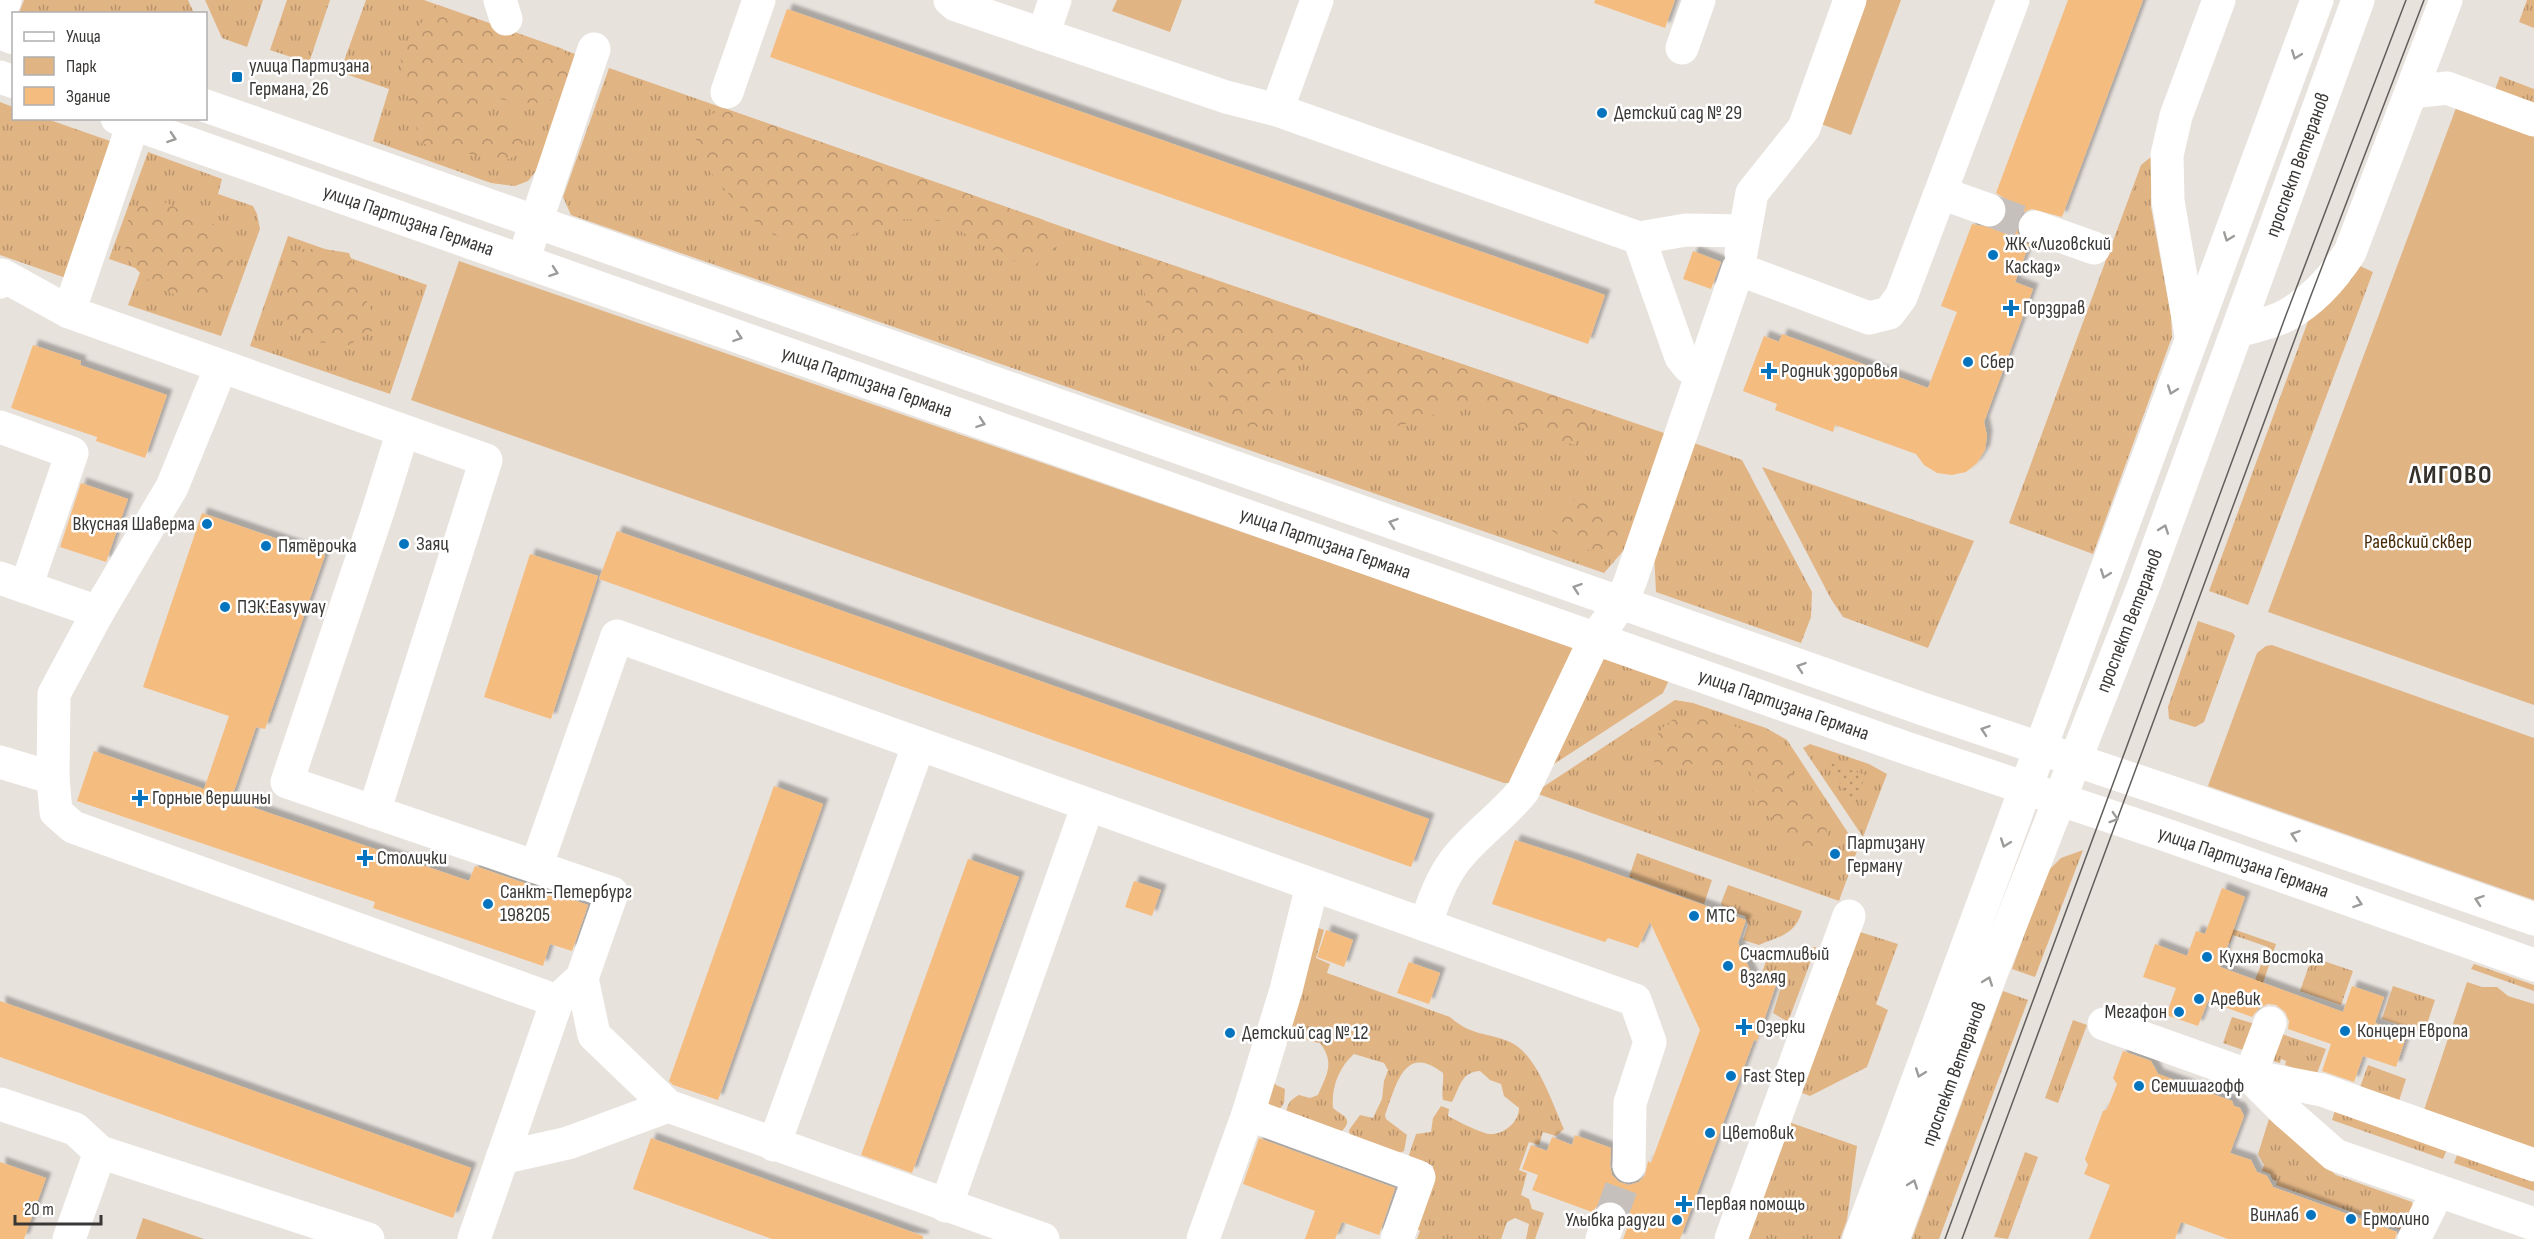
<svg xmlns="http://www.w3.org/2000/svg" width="2534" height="1239" viewBox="0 0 2534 1239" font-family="'Sofia Sans Condensed',sans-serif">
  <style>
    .grass { fill: url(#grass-tufts) }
    .forest { fill: url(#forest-crowns) }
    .park { fill: #e1b484 }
    .garden { fill: url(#garden-dots) }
    .building { fill: #f5bc7f; filter: url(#shadow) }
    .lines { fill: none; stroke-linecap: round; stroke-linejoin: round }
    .minor-tunnel { stroke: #c5c0bc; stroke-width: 33; stroke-dasharray: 33 16; stroke-linecap: butt }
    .minor { stroke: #fff; stroke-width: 33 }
    .major { stroke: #fff; stroke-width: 33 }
    .tram { stroke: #615e5b; stroke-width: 1.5 }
    .oneway { stroke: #9c9c9a }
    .poi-dot { fill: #0574be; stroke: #fff; stroke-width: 2 }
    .labels { text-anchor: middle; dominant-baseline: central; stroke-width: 5; stroke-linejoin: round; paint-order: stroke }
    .poi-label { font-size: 20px; fill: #3a3836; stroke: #fff; text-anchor: start }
    .street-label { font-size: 20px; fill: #3a3836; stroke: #fff }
    .park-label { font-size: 20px; fill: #462a06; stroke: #fff }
    .district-label { font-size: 26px; font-weight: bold; letter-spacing: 1.5px; fill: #34302b; stroke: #fff }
  </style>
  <defs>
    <pattern id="grass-tufts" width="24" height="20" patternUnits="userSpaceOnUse" patternTransform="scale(1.5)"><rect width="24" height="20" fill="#e1b484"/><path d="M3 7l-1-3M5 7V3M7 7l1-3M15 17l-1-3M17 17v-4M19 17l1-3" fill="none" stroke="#b7936d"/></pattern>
    <pattern id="forest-crowns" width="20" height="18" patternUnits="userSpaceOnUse" patternTransform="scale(1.5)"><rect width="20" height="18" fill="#e1b484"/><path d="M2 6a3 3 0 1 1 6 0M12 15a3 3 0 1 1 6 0" fill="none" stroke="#b7936d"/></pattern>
    <pattern id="garden-dots" width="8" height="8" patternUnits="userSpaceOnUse" patternTransform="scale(1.5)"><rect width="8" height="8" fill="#e1b484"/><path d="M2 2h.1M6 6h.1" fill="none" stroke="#b7936d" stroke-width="1.8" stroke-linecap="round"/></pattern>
    <filter id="shadow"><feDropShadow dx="5.5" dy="-5.5" stdDeviation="1.5" flood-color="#0004"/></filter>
  </defs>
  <rect width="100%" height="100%" fill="#e8e2dd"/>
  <!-- grass -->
  <g class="grass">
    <polygon points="24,0 188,0 194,13 19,13"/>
    <polygon points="205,0 263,0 247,47 222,38"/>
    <polygon points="287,0 330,0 309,63 270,50"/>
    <polygon points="366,0 424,0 578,55 536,171 528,181 515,186 491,183 373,141 389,89 340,72"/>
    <polygon points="2527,0 2534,0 2534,28 2519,22"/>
    <polygon points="609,68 1140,254 1670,435 1630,543 1604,573 571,215 563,197"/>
    <polygon points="2500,76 2534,89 2534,103 2495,90"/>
    <polygon points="0,102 13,107 14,118 47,119 113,142 66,278 0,255"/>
    <polygon points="148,152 222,179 218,194 253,206 257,214 260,229 221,336 128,305 141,270 109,259"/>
    <polygon points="2152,156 2151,207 2171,316 2172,337 2093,554 2009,523 2141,165"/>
    <polygon points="288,236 427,285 390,394 250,346"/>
    <polygon points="2360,266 2373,272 2248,605 2209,591 2311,313"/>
    <polygon points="1694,443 1742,460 1812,592 1811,617 1801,643 1656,592 1654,553"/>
    <polygon points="1762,467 1974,541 1928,648 1843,617 1831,599"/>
    <polygon points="2198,621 2233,633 2235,636 2204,722 2195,727 2169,719 2168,707"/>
    <polygon points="1601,656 1669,680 1663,693 1551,766"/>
    <polygon points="1675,700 1693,703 1766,728 1787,740 1858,848 1839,901 1538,794 1537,791"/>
    <polygon points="1810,744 1869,764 1887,774 1863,837 1803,748"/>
    <polygon points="2083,850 2035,977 2012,969 2047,872 2061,858"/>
    <polygon points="1637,853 1712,880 1704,904 1629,877"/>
    <path d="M1728,885L1802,911C1795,935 1780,936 1759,945L1743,940L1748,925L1745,916L1723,909L1721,903Z"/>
    <path d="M1310,925L1324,930L1316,958L1330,964L1327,973L1450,1017C1471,1036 1486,1032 1510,1042C1537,1054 1552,1103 1564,1129L1556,1136L1543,1132L1539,1145L1529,1142L1519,1170L1527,1173L1521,1195L1529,1199L1532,1209L1544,1213L1535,1239H1526L1529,1224L1515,1218L1507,1222L1501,1239H1417L1420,1231L1414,1227L1433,1173V1166L1412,1160L1409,1155L1416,1134L1431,1132L1433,1118L1441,1106L1449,1109L1448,1116C1455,1120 1481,1133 1489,1134C1504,1135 1519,1122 1519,1108L1504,1096L1501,1084L1490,1080L1480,1071C1461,1072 1460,1087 1452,1102L1443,1100C1441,1091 1444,1082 1443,1073C1404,1042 1396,1086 1385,1115L1386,1119L1407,1135L1404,1151L1399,1153L1350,1136L1349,1130L1360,1115L1373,1118L1382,1099L1384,1081L1388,1070L1384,1063L1354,1054C1339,1067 1331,1088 1333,1108C1342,1116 1355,1118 1341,1132L1286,1114C1287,1104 1290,1100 1299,1095L1310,1098L1318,1095C1327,1074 1335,1063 1320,1043L1293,1037L1285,1045L1272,1080L1276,1085L1285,1089L1284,1103L1279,1110L1270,1107L1263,1100Z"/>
    <polygon points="2230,928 2276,944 2263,983 2255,980 2268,947 2233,935 2230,943 2226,942"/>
    <polygon points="1857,931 1898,944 1876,1004 1888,1010 1867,1067 1810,1096 1797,1091"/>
    <polygon points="1816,947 1788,1022 1773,1013 1781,987 1776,978 1762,973 1766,961 1799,948"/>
    <polygon points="2312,957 2353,971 2341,1005 2300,991"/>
    <polygon points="2474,964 2534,985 2534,991 2471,969"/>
    <polygon points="2393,986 2435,1000 2424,1033 2382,1019"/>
    <polygon points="2003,991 2028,1000 1939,1239 1912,1239"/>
    <polygon points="2232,1017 2255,1024 2246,1051 2223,1043"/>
    <polygon points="2073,1020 2087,1025 2058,1103 2045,1098"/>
    <polygon points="2279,1033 2326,1049 2316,1076 2285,1065 2286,1061 2281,1059 2280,1063 2270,1060"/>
    <polygon points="2368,1065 2406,1079 2398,1104 2359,1090"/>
    <polygon points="2336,1107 2448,1147 2443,1159 2332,1120"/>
    <polygon points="2269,1119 2336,1175 2412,1202 2413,1208 2405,1231 2276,1185 2277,1181 2273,1180 2270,1174 2262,1171 2264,1165 2258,1154"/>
    <polygon points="1786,1121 1857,1146 1847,1220 1840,1239 1742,1239"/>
    <polygon points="2459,1150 2534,1177 2534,1191 2454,1163"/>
    <polygon points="2025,1152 2038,1157 2008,1239 1994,1237"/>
  </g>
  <!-- forest -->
  <g class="forest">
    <path d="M438,5L563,49L573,69C571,75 569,82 566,87C552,112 515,101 493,98L475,115L494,120L521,123L525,151L500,163C474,153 448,150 421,143L411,111L400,55L422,22Z"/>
    <polygon points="724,108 1044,220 1056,238 1057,247 1030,269 989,248 944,221 902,219 859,232 825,245 774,235 747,216 706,167 694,133 706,117"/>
    <path d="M151,198L167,203L185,213L215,225L233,245V278L203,305C168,293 147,285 124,255C131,224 118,217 151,198Z"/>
    <polygon points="300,249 324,249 349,253 364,295 379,327 349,345 305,341 286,321 282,301 286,269"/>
    <polygon points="1140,254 1596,410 1575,445 1543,437 1478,407 1443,409 1423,420 1393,427 1352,409 1327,372 1297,360 1269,384 1285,416 1254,428 1231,423 1218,395 1146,302"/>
    <path d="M1567,500C1573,500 1581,499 1587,501C1598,504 1612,522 1623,529C1605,569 1574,545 1548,528L1550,515Z"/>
    <path d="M1680,716C1715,720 1759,727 1782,756C1790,767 1794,781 1803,792C1817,811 1828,815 1827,840L1814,852L1797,850L1771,817L1755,807L1752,794L1755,780L1748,770L1716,771L1692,764L1664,767L1653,761C1652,738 1660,725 1680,716Z"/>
  </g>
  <!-- park -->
  <g class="park">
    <polygon points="1117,0 1182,0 1170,32 1112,11"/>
    <polygon points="1866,0 1901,0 1851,135 1821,124"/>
    <polygon points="2459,100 2534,129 2534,705 2268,612"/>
    <polygon points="459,261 1577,648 1510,783 1504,783 411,400"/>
    <polygon points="2272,645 2534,738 2534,900 2208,786 2257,653 2266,646"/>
    <polygon points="2467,982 2482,987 2497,987 2508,996 2534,1004 2534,1152 2423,1113"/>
    <polygon points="143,1218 204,1239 136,1239"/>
  </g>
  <!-- garden -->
  <polygon class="garden" points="1828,762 1865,775 1855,809"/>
  <!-- building -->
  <g class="building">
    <polygon points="1595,0 1675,0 1665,28 1594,3"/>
    <polygon points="2068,0 2143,0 2062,217 2032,209 2023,212 2018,220 2017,231 2021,240 2029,245 2015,282 2033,289 1984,422 1987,436 1985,450 1977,463 1966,472 1952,475 1937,473 1924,465 1916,454 1835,425 1833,432 1775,410 1777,404 1743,391 1764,336 1779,342 1782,334 1928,388 1957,312 1941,306 1972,224 1993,228 2001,225 2006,217 2007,206 2004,198 1996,193"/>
    <polygon points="787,9 1605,295 1588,344 770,57"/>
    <polygon points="1693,251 1721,262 1711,289 1683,279"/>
    <polygon points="33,345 81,361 80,365 167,395 145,458 96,441 97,437 11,408"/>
    <polygon points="81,483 128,499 106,562 60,547"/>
    <polygon points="202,513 325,555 265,729 256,727 231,800 469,881 475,866 588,905 572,951 550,944 543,966 373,908 375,902 77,801 94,751 204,789 229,716 143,687"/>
    <polygon points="617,531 1429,819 1411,867 599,579"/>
    <polygon points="530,554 598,576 551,719 484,697"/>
    <polygon points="774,786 823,804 718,1100 673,1085 669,1081"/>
    <polygon points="1515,840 1574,859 1746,920 1738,943 1753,977 1776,985 1757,1041 1754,1040 1680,1239 1623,1239 1628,1226 1628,1216 1625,1208 1617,1202 1607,1201 1598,1205 1592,1212 1532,1190 1538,1175 1522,1169 1531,1145 1547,1151 1552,1137 1572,1145 1575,1135 1611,1148 1610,1166 1612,1175 1619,1182 1629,1185 1639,1182 1645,1175 1648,1161 1651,1163 1700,1030 1650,922 1638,948 1608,938 1605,942 1492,904"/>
    <polygon points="968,859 1019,877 912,1173 861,1155"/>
    <polygon points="1134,881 1161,890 1152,916 1125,907"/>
    <polygon points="2222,888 2245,897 2220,967 2343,1012 2352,986 2384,997 2375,1023 2407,1034 2396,1067 2363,1056 2354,1082 2322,1071 2331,1044 2288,1029 2289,1021 2285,1012 2276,1005 2268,1004 2259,1008 2252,1017 2208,1001 2198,1026 2166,1015 2176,988 2143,977 2155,944 2187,956 2196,931 2205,934"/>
    <polygon points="1326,930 1353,940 1344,967 1317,957"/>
    <polygon points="1409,962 1440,973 1429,1004 1397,993"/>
    <polygon points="0,1001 471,1168 453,1218 0,1057"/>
    <polygon points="2123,1051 2151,1061 2158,1074 2232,1101 2234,1106 2240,1108 2244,1116 2230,1153 2251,1160 2257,1172 2267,1176 2273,1187 2397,1232 2395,1239 2228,1239 2181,1222 2175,1239 2089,1239 2110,1185 2084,1174 2088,1165 2085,1159 2103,1111 2107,1109 2117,1084 2113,1078"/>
    <polygon points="651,1138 923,1236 923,1239 772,1239 633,1189"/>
    <polygon points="1259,1138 1395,1188 1379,1235 1342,1222 1335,1239 1305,1239 1315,1211 1243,1184"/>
    <polygon points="0,1162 46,1178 24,1239 0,1239"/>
  </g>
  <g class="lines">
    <!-- minor-tunnel -->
    <g class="minor-tunnel">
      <polyline points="1989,210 2035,227"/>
      <polyline points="1610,1219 1629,1166"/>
    </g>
    <!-- minor -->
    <g class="minor">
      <polyline points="500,0 506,19"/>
      <polyline points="950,0 956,5 1226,97 1277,110 1639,238 1686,230 1745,231"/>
      <polyline points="0,13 5,0"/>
      <polyline points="1043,35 1055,0"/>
      <polyline points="1682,48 1699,0"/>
      <polyline points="727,92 759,0"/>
      <polyline points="2411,92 2447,88 2534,120"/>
      <polyline points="1277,110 1317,0"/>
      <polyline points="1941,193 1989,210"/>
      <polyline points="2035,227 2094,248"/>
      <polyline points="1639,238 1681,357 1689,367 1701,372"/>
      <polyline points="1741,253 1752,193 1804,128 1850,0"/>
      <polyline points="523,261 594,49"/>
      <polyline points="0,282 2,275 69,312 486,460 374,812"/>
      <polyline points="69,312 133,124"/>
      <path d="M2238,331C2254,326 2273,323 2287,315C2314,300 2334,277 2350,252L2446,0"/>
      <polyline points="2191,335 2168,201 2167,155 2176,116 2219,0"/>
      <polyline points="221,367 172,487 98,612 54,694 53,778 56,812 73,827 557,1001"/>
      <polyline points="0,427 72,453 26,587"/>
      <polyline points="403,431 379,508 287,782 536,867 617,636 1635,1000 1650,1042 1630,1103 1629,1166"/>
      <polyline points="0,578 98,612"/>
      <polyline points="0,762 53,778"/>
      <path d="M1425,925C1433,903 1440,881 1454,862C1471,838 1503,816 1523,791L1595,639L1621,603L1630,582L1738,269L1869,318L1889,313L1901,297L2013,0"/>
      <polyline points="582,978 594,1035 668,1106 1043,1239"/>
      <polyline points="2104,1024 2250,1076 2322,1090 2534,1165"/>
      <polyline points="2250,1076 2286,1112 2335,1155 2534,1224"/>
      <polyline points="2250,1076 2270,1023"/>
      <polyline points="0,1104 75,1129 100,1152 368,1239"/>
      <polyline points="1248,1114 1419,1177 1397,1239"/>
      <polyline points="774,1145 919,744"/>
      <polyline points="502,1158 568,1143 668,1106"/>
      <polyline points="946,1206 1088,805"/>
      <polyline points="69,1239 100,1152"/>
      <polyline points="474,1239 557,1001 582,978 612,893 536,867"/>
      <polyline points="1203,1239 1248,1114 1286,990 1312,886"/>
      <polyline points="1602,1239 1610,1219"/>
      <polyline points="1731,1239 1849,916"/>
      <polyline points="2414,1239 2438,1191"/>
    </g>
    <!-- major -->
    <g class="major">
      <polyline points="0,33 14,38"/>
      <polyline points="0,77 14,82"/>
      <polyline points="206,106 1923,709 2182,796 2534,919"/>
      <path id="s1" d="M117,118L1909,749L2169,836L2534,965"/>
      <polyline points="1859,1239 2317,0"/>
      <path id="s2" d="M1893,1239L1991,974L2144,585L2358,0"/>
    </g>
    <!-- tram -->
    <g class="tram">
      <polyline points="1945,1239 2286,315 2406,0"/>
      <polyline points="1962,1239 2310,298 2424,0"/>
    </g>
  </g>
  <!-- one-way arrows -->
  <defs><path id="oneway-chevron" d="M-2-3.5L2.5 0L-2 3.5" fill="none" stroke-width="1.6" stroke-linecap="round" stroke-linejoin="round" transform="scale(1.5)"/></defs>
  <g class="oneway">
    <use href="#oneway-chevron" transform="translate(2296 55) rotate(111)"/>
    <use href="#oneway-chevron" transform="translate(172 138) rotate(19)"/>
    <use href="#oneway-chevron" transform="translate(2228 237) rotate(111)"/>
    <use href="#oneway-chevron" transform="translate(554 272) rotate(19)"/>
    <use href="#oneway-chevron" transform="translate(738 337) rotate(19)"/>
    <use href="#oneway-chevron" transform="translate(2172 390) rotate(110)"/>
    <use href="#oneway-chevron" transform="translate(981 423) rotate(19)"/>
    <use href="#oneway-chevron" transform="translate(1393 523) rotate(-161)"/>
    <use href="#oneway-chevron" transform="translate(2164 529) rotate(-70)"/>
    <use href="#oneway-chevron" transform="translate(2105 574) rotate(110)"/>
    <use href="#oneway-chevron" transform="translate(1577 588) rotate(-161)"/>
    <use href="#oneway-chevron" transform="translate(1801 667) rotate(-161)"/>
    <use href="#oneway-chevron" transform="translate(1985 730) rotate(-161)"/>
    <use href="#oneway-chevron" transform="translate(2114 818) rotate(18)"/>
    <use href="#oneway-chevron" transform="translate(2295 835) rotate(-161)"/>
    <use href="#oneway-chevron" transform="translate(2005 843) rotate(110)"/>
    <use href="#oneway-chevron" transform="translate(2479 900) rotate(-161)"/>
    <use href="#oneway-chevron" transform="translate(2358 903) rotate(19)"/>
    <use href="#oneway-chevron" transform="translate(1988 981) rotate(-70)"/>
    <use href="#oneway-chevron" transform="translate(1920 1073) rotate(110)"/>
    <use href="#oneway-chevron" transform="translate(1913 1184) rotate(-70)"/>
  </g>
  <!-- markers -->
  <g class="poi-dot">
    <rect x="231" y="71" width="12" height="12" rx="3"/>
    <circle cx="1602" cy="113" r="6"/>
    <circle cx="1993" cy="255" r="6"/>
    <path d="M2008 299h6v6h6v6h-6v6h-6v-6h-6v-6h6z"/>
    <circle cx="1968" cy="362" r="6"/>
    <path d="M1766 362h6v6h6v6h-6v6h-6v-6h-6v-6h6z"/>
    <circle cx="207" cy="524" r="6"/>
    <circle cx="404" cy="544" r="6"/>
    <circle cx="266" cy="546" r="6"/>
    <circle cx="225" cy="607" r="6"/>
    <path d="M137 789h6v6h6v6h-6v6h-6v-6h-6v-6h6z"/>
    <circle cx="1835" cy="854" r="6"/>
    <path d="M362 849h6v6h6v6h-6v6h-6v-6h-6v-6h6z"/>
    <circle cx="488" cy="904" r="6"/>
    <circle cx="1694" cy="916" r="6"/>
    <circle cx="2207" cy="957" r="6"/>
    <circle cx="1728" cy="966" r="6"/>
    <circle cx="2199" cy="999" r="6"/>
    <circle cx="2179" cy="1012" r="6"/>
    <path d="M1741 1018h6v6h6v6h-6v6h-6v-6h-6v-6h6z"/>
    <circle cx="2345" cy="1031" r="6"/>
    <circle cx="1230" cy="1033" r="6"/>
    <circle cx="1731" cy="1076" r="6"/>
    <circle cx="2139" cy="1086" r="6"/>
    <circle cx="1710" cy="1133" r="6"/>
    <path d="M1681 1195h6v6h6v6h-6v6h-6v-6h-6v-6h6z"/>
    <circle cx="2311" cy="1215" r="6"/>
    <circle cx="2351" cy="1219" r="6"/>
    <circle cx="1677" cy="1220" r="6"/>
  </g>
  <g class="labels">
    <!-- poi labels -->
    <g class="poi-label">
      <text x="249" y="66">улица Партизана<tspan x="249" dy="23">Германа, 26</tspan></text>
      <text x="1614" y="113">Детский сад № 29</text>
      <text x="2005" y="244">ЖК «Лиговский<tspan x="2005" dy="23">Каскад»</tspan></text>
      <text x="2023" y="308">Горздрав</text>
      <text x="1980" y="362">Сбер</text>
      <text x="1781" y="371">Родник здоровья</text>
      <text x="195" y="524" text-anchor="end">Вкусная Шаверма</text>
      <text x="416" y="544">Заяц</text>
      <text x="278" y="546">Пятёрочка</text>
      <text x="237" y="607">ПЭК:Easyway</text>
      <text x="152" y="798">Горные вершины</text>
      <text x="1847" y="843">Партизану<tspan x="1847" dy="23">Герману</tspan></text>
      <text x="377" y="858">Столички</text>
      <text x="500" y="892">Санкт-Петербург<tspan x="500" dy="23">198205</tspan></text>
      <text x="1706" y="916">МТС</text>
      <text x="1740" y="954">Счастливый<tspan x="1740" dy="23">взгляд</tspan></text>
      <text x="2219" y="957">Кухня Востока</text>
      <text x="2211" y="999">Аревик</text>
      <text x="2167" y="1012" text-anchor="end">Мегафон</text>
      <text x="1756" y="1027">Озерки</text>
      <text x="2357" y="1031">Концерн Европа</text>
      <text x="1242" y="1033">Детский сад № 12</text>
      <text x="1743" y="1076">Fast Step</text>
      <text x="2151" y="1086">Семишагофф</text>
      <text x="1722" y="1133">Цветовик</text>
      <text x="1696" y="1204">Первая помощь</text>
      <text x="2299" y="1215" text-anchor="end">Винлаб</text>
      <text x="2363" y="1219">Ермолино</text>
      <text x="1665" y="1220" text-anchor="end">Улыбка радуги</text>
    </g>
    <!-- street labels -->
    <g class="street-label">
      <text stroke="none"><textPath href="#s2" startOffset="1148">проспект Ветеранов</textPath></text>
      <text stroke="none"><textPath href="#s1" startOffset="309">улица Партизана Германа</textPath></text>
      <text stroke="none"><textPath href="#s1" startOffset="795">улица Партизана Германа</textPath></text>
      <text stroke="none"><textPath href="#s1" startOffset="1281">улица Партизана Германа</textPath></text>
      <text stroke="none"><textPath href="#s2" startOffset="662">проспект Ветеранов</textPath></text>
      <text stroke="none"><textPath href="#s1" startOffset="1767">улица Партизана Германа</textPath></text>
      <text stroke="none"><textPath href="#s1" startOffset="2253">улица Партизана Германа</textPath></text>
      <text stroke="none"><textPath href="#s2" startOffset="176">проспект Ветеранов</textPath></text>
    </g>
    <!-- park labels -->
    <g class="park-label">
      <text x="2418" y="542">Раевский сквер</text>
    </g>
    <!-- district labels -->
    <g class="district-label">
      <text x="2451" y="475">ЛИГОВО</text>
    </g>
  </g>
  <!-- legend -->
  <rect x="12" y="12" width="195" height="108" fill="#ffffff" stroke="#b0afaf" stroke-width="1.5"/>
  <rect x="24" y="32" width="30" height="9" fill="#ffffff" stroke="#b0afaf" stroke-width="1.5"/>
  <text x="66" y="42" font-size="18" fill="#3a3836">Улица</text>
  <rect x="24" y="57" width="30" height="18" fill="#e1b484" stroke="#b0afaf" stroke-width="1.5"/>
  <text x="66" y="72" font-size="18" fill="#3a3836">Парк</text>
  <rect x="24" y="87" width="30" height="18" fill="#f5bc7f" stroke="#b0afaf" stroke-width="1.5"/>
  <text x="66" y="102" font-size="18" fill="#3a3836">Здание</text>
  <!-- scale -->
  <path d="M15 1215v9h86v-9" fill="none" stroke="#3a3836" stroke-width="3"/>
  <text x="24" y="1215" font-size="18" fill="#3a3836" stroke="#ffffff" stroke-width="4.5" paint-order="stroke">20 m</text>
</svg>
